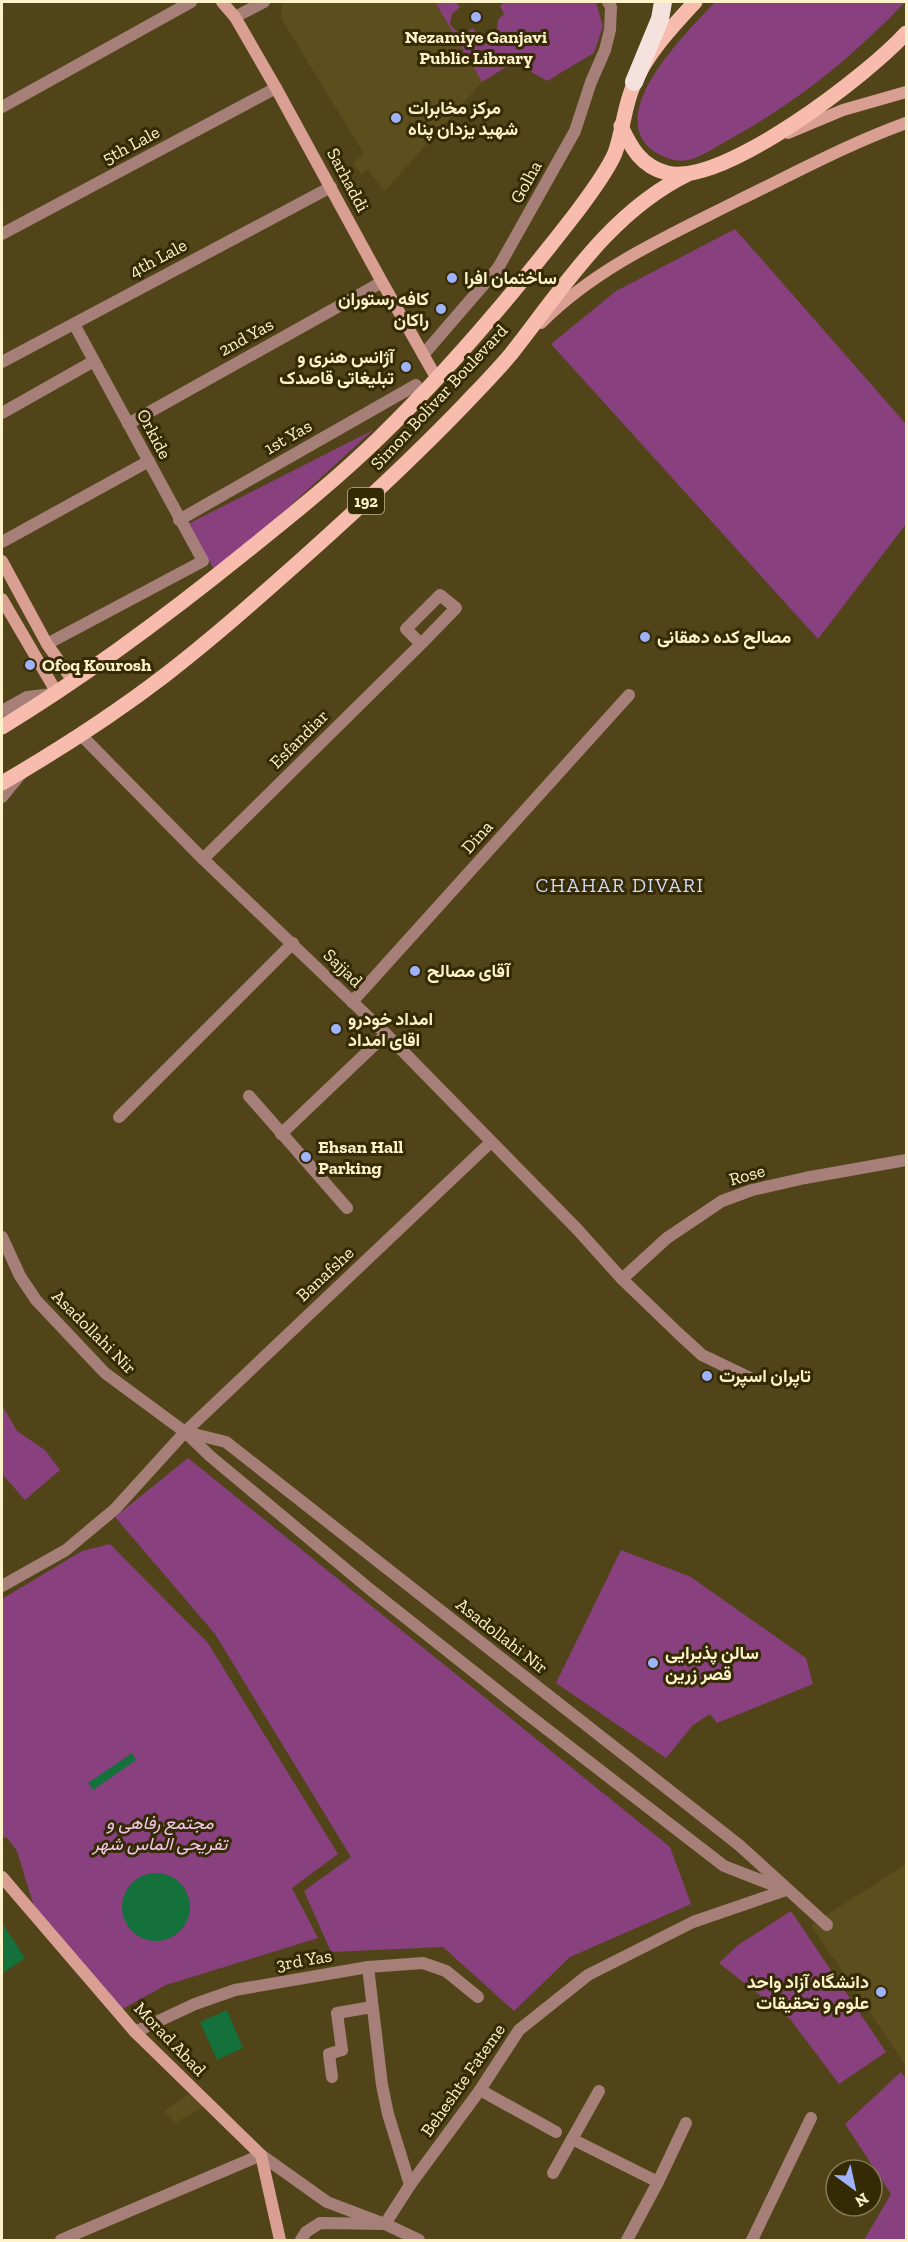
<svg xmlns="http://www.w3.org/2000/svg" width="908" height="2242" viewBox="0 0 908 2242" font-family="'Zilla Slab',Vazirmatn,serif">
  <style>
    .built { fill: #5d4e1d }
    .green { fill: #88407f }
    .water { fill: #14713b }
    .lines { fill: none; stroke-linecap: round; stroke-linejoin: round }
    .street { stroke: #a57f78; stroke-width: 12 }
    .secondary { stroke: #d99f93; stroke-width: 12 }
    .primary { stroke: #f8bcaf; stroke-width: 15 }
    .highway { stroke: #f5e2de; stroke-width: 18 }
    .poi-dot { fill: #9fb3fd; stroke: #352a06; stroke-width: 2 }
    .labels { text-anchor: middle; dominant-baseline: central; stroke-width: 6; stroke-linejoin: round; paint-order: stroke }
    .shield { fill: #352a06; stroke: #c2b68f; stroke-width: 1.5 }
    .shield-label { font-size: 16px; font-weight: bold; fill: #fef2ca }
    .poi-label { font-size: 18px; font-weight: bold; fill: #fef2ca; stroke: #352a06; text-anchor: start }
    .street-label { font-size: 18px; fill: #fef2ca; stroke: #352a06 }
    .park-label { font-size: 18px; font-style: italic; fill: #f5c7ed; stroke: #352a06 }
    .neighbourhood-label { font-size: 20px; letter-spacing: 1.5px; fill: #d3dbf8; stroke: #352a06 }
  </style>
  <rect width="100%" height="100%" fill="#514418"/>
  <!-- built -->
  <g class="built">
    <polygon points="287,2 435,2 482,82 384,192 368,169 361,174 353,163 364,154 281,18 282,4"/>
    <polygon points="906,1864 906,2066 811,1925"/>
    <polygon points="192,2092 206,2106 175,2123 164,2111"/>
  </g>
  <!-- green -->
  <g class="green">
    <polygon points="435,2 456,2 460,7 452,14 450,25 456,31 466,33 473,28 477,34 489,36 497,29 498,20 504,14 500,6 504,2 596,2 603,26 594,53 547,81 514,62 482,82"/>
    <path d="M715,2H905C854,56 796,103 730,139C717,146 703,156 689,160C676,163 661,157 651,149C605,111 689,30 715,2Z"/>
    <polygon points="735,229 906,424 906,524 818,639 551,344 616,291"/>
    <polygon points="373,430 256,537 215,571 188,524"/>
    <polygon points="2,1405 17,1431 45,1450 60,1470 25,1500 2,1474"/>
    <polygon points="188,1458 670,1847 691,1904 570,1957 514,2011 443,1947 331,1952 304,1891 351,1857 215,1634 115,1517"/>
    <polygon points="110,1544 208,1643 338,1854 292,1888 318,1938 166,1985 117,2012 36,1913 17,1851 7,1838 2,1837 2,1599 82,1551"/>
    <polygon points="621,1550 691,1577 806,1658 813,1684 717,1723 710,1714 693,1725 666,1758 556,1683"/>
    <polygon points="791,1911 886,2052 839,2084 790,2019 719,1963 738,1945"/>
    <polygon points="901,2072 906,2079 906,2240 864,2240 891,2194 845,2124"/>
  </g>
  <!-- water -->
  <g class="water">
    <polygon points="132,1753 136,1760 93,1790 88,1783"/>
    <circle cx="156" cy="1907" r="34"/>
    <polygon points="2,1923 25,1958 2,1974"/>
    <polygon points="227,2010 243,2048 217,2060 200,2022"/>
  </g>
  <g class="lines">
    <!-- street -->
    <g class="street">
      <polyline points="235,17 264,2"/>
      <polyline points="2,107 191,2"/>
      <polyline points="2,234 276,88"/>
      <polyline points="423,355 498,268 575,131 591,82 605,50 610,30 611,7 608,2"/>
      <polyline points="2,362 331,187"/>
      <polyline points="2,413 94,361"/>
      <polyline points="128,424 382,282"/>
      <polyline points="179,520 416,385"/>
      <polyline points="2,542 149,461"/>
      <polyline points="47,644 203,561 74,324"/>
      <polyline points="2,711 27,697 53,694"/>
      <polyline points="80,734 203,859 386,1034 577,1229 622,1279 678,1333 702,1355 750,1378"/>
      <polyline points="2,797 20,775"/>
      <polyline points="203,859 421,644 456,608 440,595 406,629 421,644"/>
      <polyline points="352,1002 629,695"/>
      <polyline points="249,1096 347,1208"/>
      <polyline points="119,1117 293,943"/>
      <polyline points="281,1134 386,1034"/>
      <polyline points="2,1237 20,1276 36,1300 105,1373 185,1432 210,1456 372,1591 522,1710 724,1866 786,1890"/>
      <polyline points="622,1279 667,1238 722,1201 752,1190 805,1178 906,1160"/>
      <polyline points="186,1432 226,1442 739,1845 827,1925"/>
      <polyline points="2,1586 66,1550 115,1509 185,1432 491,1142"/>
      <polyline points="368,1967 382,2085 388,2114 410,2185"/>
      <polyline points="135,2032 195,2004 235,1990 368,1967 423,1963 446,1971 478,1997"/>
      <polyline points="332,2077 329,2054 342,2050 337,2013 372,2007"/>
      <polyline points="480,2090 556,2132"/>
      <polyline points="572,2139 658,2182"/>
      <polyline points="553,2173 599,2091"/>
      <polyline points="61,2240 261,2155 327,2202 385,2224 410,2185 480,2090 519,2030 588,1975 693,1922 786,1890"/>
      <polyline points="301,2240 306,2232 320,2223 385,2224 419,2240"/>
      <polyline points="627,2240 658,2182 686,2123"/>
      <polyline points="752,2240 811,2118"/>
    </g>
    <!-- secondary -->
    <g class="secondary">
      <polyline points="222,2 235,17 276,88 382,282 437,379"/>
      <polyline points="788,133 843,110 906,92"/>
      <path d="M541,323C597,267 668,236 737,201C793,174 848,144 906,123"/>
      <polyline points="2,561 47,644 73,681"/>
      <polyline points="2,599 57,693"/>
      <polyline points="2,1877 135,2032 261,2155 280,2240"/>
    </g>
    <!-- primary -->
    <g class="primary">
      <path d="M621,126C631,148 642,167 667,173C723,187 869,74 906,33"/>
      <path d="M2,727C88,675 169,614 247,551C293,514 338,478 380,437C451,368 515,292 576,213C588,197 607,172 615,153C623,131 624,106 634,84C647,53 673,26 695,2"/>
      <path d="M2,783C57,751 113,715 164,676C212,639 257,599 302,559C358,509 412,459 464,405C479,389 496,372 511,354C563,288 610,212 688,174"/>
    </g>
    <!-- highway -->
    <polyline class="highway" points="634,82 660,19 663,2"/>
  </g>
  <!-- markers -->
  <g class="poi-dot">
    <circle cx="476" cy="17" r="6"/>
    <circle cx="396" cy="118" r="6"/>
    <circle cx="452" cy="278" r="6"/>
    <circle cx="441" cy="309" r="6"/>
    <circle cx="406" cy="367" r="6"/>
    <circle cx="645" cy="637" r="6"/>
    <circle cx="30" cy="665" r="6"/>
    <circle cx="415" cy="971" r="6"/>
    <circle cx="336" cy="1029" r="6"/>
    <circle cx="306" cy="1157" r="6"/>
    <circle cx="707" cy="1376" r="6"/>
    <circle cx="653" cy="1663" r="6"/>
    <circle cx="881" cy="1992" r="6"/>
  </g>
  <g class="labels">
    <!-- shield labels -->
    <rect class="shield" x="348" y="488" width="36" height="26" rx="4.5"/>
    <g class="shield-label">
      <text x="366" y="501">192</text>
    </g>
    <!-- poi labels -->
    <g class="poi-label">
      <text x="476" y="37" text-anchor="middle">Nezamiye Ganjavi<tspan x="476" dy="21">Public Library</tspan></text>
      <text x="408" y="108">مرکز مخابرات<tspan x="408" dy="21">شهید یزدان پناه</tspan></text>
      <text x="464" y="278">ساختمان افرا</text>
      <text x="429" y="299" text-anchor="end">کافه رستوران<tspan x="429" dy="21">راکان</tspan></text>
      <text x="394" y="357" text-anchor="end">آژانس هنری و<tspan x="394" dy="21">تبلیغاتی قاصدک</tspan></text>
      <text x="657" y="637">مصالح کده دهقانی</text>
      <text x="42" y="665">Ofoq Kourosh</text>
      <text x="427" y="971">آقای مصالح</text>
      <text x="348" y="1019">امداد خودرو<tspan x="348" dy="21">اقای امداد</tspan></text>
      <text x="318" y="1147">Ehsan Hall<tspan x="318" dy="21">Parking</tspan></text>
      <text x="719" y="1376">تاپران اسپرت</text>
      <text x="665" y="1653">سالن پذیرایی<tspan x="665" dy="21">قصر زرین</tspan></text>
      <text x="869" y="1982" text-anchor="end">دانشگاه آزاد واحد<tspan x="869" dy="21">علوم و تحقیقات</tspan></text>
    </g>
    <!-- street labels -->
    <g class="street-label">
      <text transform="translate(131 145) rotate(-28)">5th Lale</text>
      <text transform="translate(348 180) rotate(62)">Sarhaddi</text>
      <text transform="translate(526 182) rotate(-61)">Golha</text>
      <text transform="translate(158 258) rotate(-28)">4th Lale</text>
      <text transform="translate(246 337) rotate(-29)">2nd Yas</text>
      <text transform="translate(439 397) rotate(-47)">Simon Bolivar Boulevard</text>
      <text transform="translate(154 434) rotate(62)">Orkide</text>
      <text transform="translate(288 437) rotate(-30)">1st Yas</text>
      <text transform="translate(299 739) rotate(-45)">Esfandiar</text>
      <text transform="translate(477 837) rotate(-48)">Dina</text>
      <text transform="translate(343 968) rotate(44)">Sajjad</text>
      <text transform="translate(747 1175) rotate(-16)">Rose</text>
      <text transform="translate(325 1274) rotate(-43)">Banafshe</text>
      <text transform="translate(94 1332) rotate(45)">Asadollahi Nir</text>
      <text transform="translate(502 1636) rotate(38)">Asadollahi Nir</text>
      <text transform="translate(304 1960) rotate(-10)">3rd Yas</text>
      <text transform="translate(170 2039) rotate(46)">Morad Abad</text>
      <text transform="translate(463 2080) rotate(-55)">Beheshte Fateme</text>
    </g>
    <!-- park labels -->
    <g class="park-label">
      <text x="160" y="1823">مجتمع رفاهی و<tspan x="160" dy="21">تفریحی الماس شهر</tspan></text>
    </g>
    <!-- neighbourhood labels -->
    <g class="neighbourhood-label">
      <text x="620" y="885">CHAHAR DIVARI</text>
    </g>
  </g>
  <!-- border -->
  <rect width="908" height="2242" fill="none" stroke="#fef2ca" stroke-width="6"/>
  <!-- north arrow -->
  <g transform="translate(854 2188) rotate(147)"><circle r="28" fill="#352a06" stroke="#857a54" stroke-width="1.5"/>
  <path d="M0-4.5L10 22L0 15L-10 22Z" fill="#9fb3fd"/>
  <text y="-9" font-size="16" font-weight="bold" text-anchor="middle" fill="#fef2ca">N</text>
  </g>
</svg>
